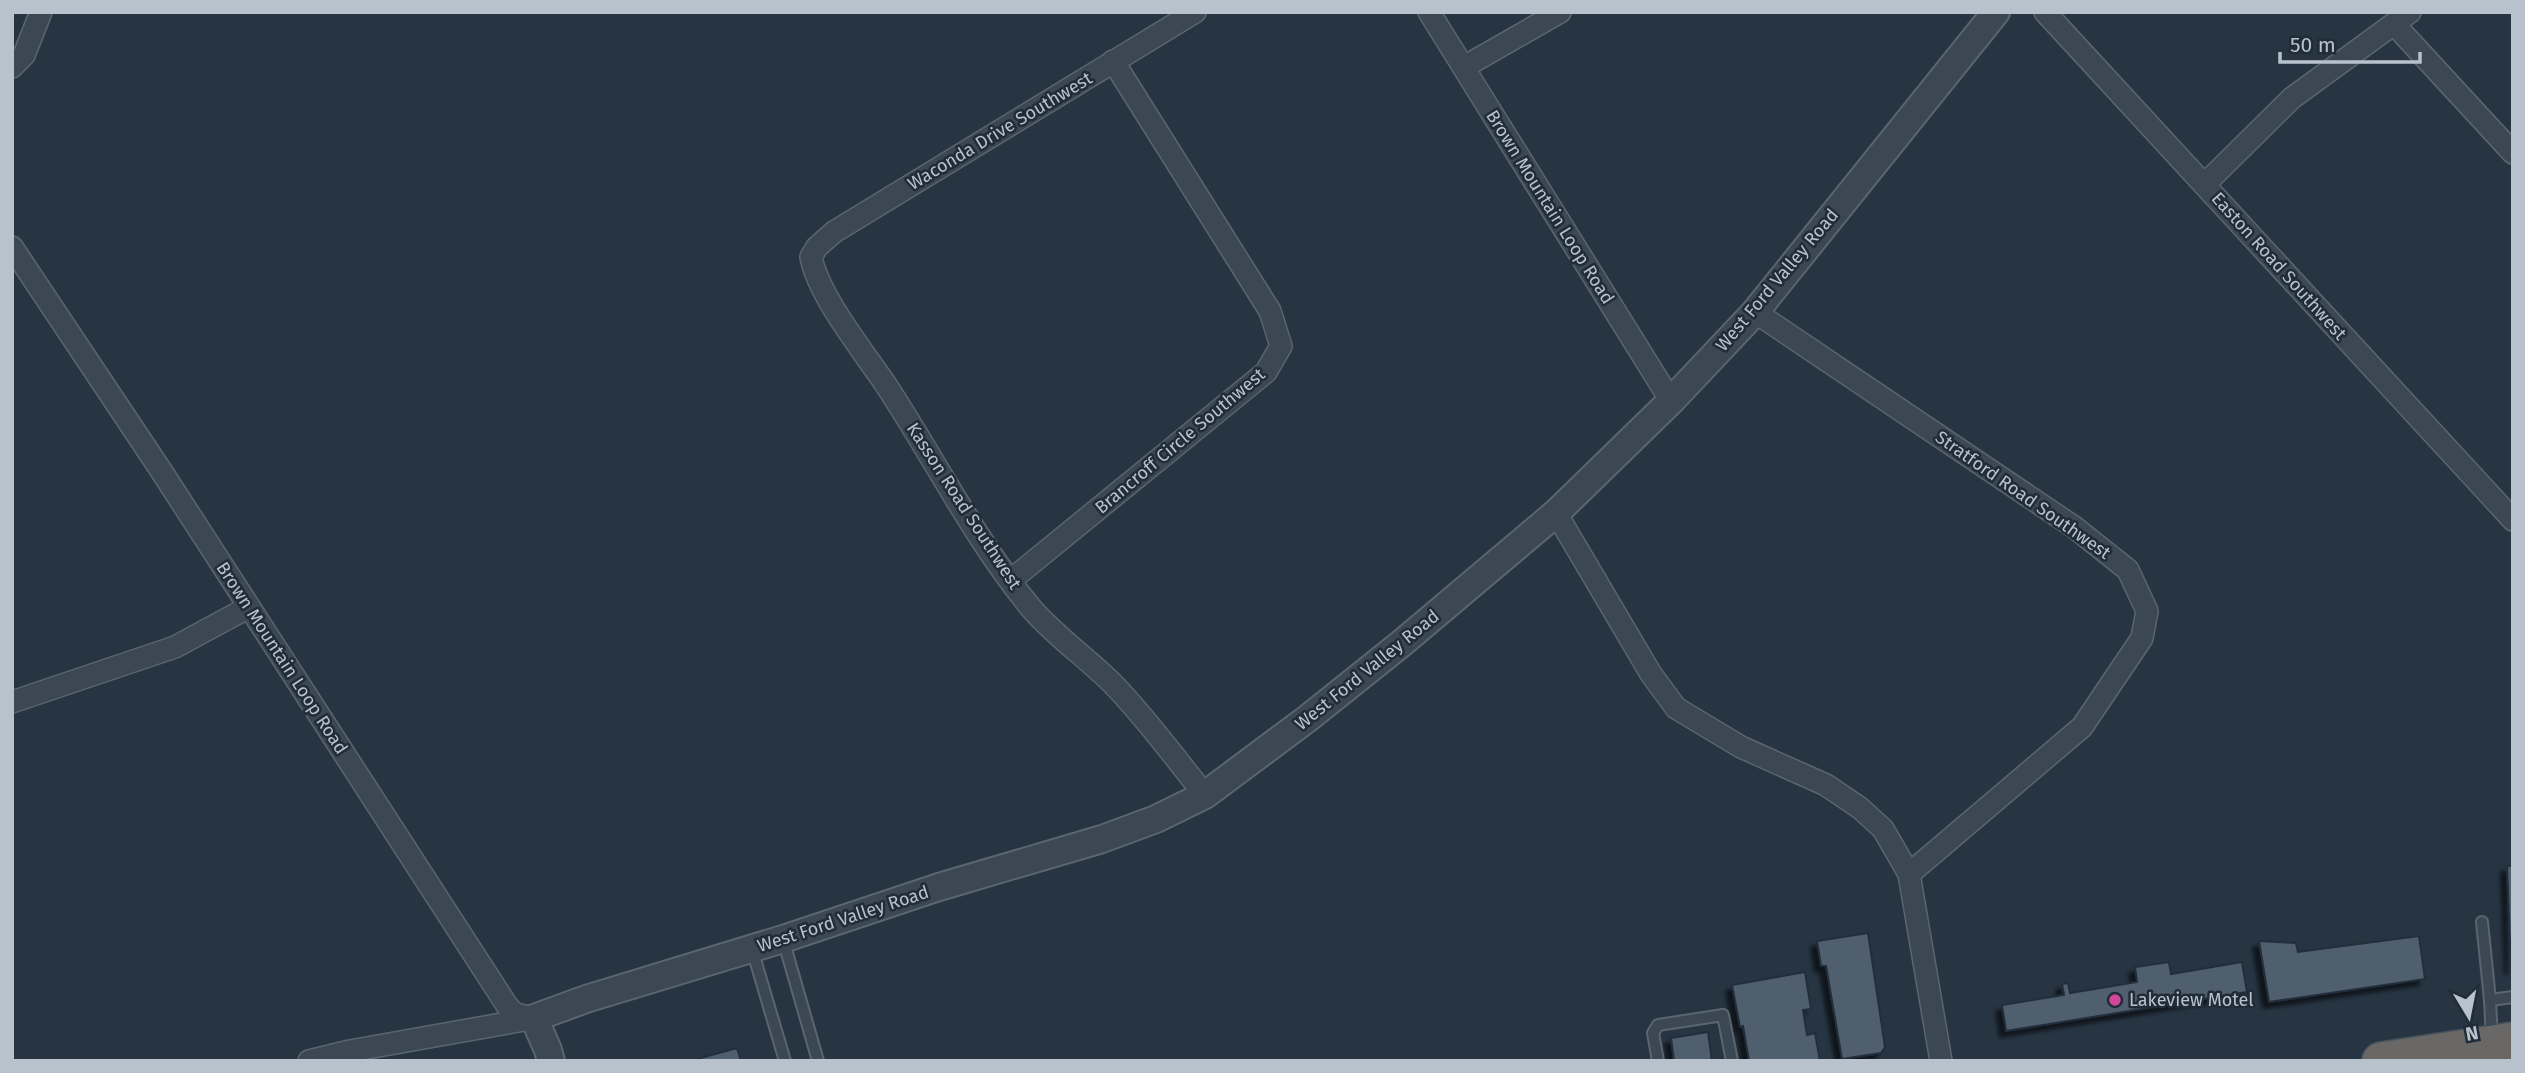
<svg xmlns="http://www.w3.org/2000/svg" width="2525" height="1073" viewBox="0 0 2525 1073" font-family="'Fira Sans',sans-serif">
  <style>
    .building { fill: #505e6e; stroke: #222e3a; stroke-width: 2; filter: url(#shadow) }
    .lines { fill: none; stroke-linecap: round; stroke-linejoin: round }
    .service-casing { stroke: #596570; stroke-width: 14 }
    .minor-casing { stroke: #596570; stroke-width: 24 }
    .tertiary-casing { stroke: #596570; stroke-width: 30 }
    .trunk-casing { stroke: #46525d; stroke-width: 40 }
    .service { stroke: #3b4753; stroke-width: 10 }
    .minor { stroke: #3b4753; stroke-width: 21 }
    .tertiary { stroke: #3b4753; stroke-width: 26 }
    .trunk { stroke: #696866; stroke-width: 37 }
    .hotel-dot { fill: #d1479c; stroke: #202c38; stroke-width: 2.5 }
    .labels { text-anchor: middle; dominant-baseline: central; stroke-width: 5; stroke-linejoin: round; paint-order: stroke }
    .street-label { font-size: 18px; fill: #b8c2cd; stroke: #202c38 }
    .poi-label { font-size: 18px; fill: #b8c2cd; stroke: #202c38; text-anchor: start }
  </style>
  <defs>
    <filter id="shadow"><feDropShadow dx="-6" dy="6" stdDeviation="2" flood-color="#0009"/></filter>
  </defs>
  <rect width="100%" height="100%" fill="#273543"/>
  <!-- building -->
  <g class="building">
    <polygon points="2507,866 2513,866 2513,968 2511,968"/>
    <polygon points="1868,933 1885,1047 1881,1053 1842,1059 1826,966 1821,966 1817,941"/>
    <polygon points="2419,936 2425,979 2269,1002 2259,941 2296,943 2298,952"/>
    <polygon points="2169,962 2171,974 2242,962 2247,992 2006,1031 2002,1005 2064,995 2062,984 2068,983 2070,993 2137,982 2135,967"/>
    <polygon points="1805,972 1811,1009 1803,1010 1807,1035 1815,1033 1820,1061 1749,1061 1743,1026 1740,1027 1732,985"/>
    <polygon points="1708,1032 1712,1061 1674,1061 1671,1038"/>
    <polygon points="737,1048 741,1061 690,1061"/>
  </g>
  <g class="lines">
    <!-- service casing -->
    <g class="service-casing">
      <g id="service">
        <polyline points="2482,922 2490,1000"/>
        <polyline points="783,939 818,1061"/>
        <polyline points="752,949 785,1061"/>
        <polyline points="2492,1040 2490,1000 2513,997"/>
        <polyline points="1658,1061 1653,1033 1658,1025 1723,1015 1732,1061"/>
      </g>
    </g>
    <!-- minor casing -->
    <g class="minor-casing">
      <g id="minor">
        <path d="M1195,12L834,232L817,247L811,257C818,295 863,351 886,385C934,458 975,540 1031,608C1055,636 1087,658 1113,684C1147,719 1175,758 1205,795"/>
        <polyline points="1429,12 1671,401"/>
        <path d="M2045,12C2202,181 2356,351 2513,520"/>
        <polyline points="2394,24 2513,153"/>
        <polyline points="12,67 24,55 41,12"/>
        <polyline points="1464,67 1560,12"/>
        <polyline points="2205,184 2292,98 2410,12"/>
        <polyline points="12,247 162,472 508,1007 515,1014 534,1018"/>
        <polyline points="1755,312 2074,527 2128,570 2147,611 2142,638 2082,727 1909,874"/>
        <polyline points="1556,513 1651,674 1676,708 1741,747 1826,785 1860,808 1883,829 1909,874 1941,1061"/>
        <polyline points="1011,580 1266,372 1281,346 1270,311 1113,61"/>
        <polyline points="12,702 175,647 249,607"/>
        <polyline points="309,1061 350,1051 530,1019"/>
      </g>
    </g>
    <!-- tertiary casing -->
    <g class="tertiary-casing">
      <polyline id="tertiary" points="551,1061 548,1050 534,1018 586,999 783,939 939,887 1102,839 1156,819 1205,795 1307,719 1402,643 1556,513 1671,401 1755,312 1996,12"/>
    </g>
    <!-- trunk casing -->
    <g class="trunk-casing">
      <polyline id="trunk" points="2381,1061 2513,1041"/>
    </g>
    <!-- service -->
    <use href="#service" class="service"/>
    <!-- minor -->
    <use href="#minor" class="minor"/>
    <!-- tertiary -->
    <use href="#tertiary" class="tertiary"/>
    <!-- trunk -->
    <use href="#trunk" class="trunk"/>
  </g>
  <!-- markers -->
  <circle class="hotel-dot" cx="2115" cy="1000" r="7"/>
  <g class="labels">
    <!-- street labels -->
    <g class="street-label">
      <text transform="translate(1000 131) rotate(-31)">Waconda Drive Southwest</text>
      <text transform="translate(1550 207) rotate(58)">Brown Mountain Loop Road</text>
      <text transform="translate(2279 266) rotate(48)">Easton Road Southwest</text>
      <text transform="translate(1777 280) rotate(-50)">West Ford Valley Road</text>
      <text transform="translate(1180 441) rotate(-40)">Brancroff Circle Southwest</text>
      <text transform="translate(2023 495) rotate(35)">Stratford Road Southwest</text>
      <text transform="translate(964 506) rotate(57)">Kasson Road Southwest</text>
      <text transform="translate(282 658) rotate(57)">Brown Mountain Loop Road</text>
      <text transform="translate(1367 670) rotate(-39)">West Ford Valley Road</text>
      <text transform="translate(843 919) rotate(-18)">West Ford Valley Road</text>
    </g>
    <!-- poi labels -->
    <g class="poi-label">
      <text x="2129" y="1000">Lakeview Motel</text>
    </g>
  </g>
  <!-- border -->
  <rect width="2525" height="1073" fill="none" stroke="#b8c2cd" stroke-width="28"/>
  <!-- north arrow -->
  <g transform="translate(2469 1017) rotate(170)" stroke="#202c38" stroke-width="5" paint-order="stroke">
  <path d="M0-5L12 26L0 18L-12 26Z" fill="#b8c2cd"/>
  <text y="-10" font-size="19" font-weight="bold" text-anchor="middle" fill="#b8c2cd">N</text>
  </g>
  <!-- scale -->
  <path d="M2280 52v10h140v-10" fill="none" stroke="#b8c2cd" stroke-width="3.5"/>
  <text x="2290" y="52" font-size="21" fill="#b8c2cd" stroke="#202c38" stroke-width="5" paint-order="stroke">50 m</text>
</svg>
